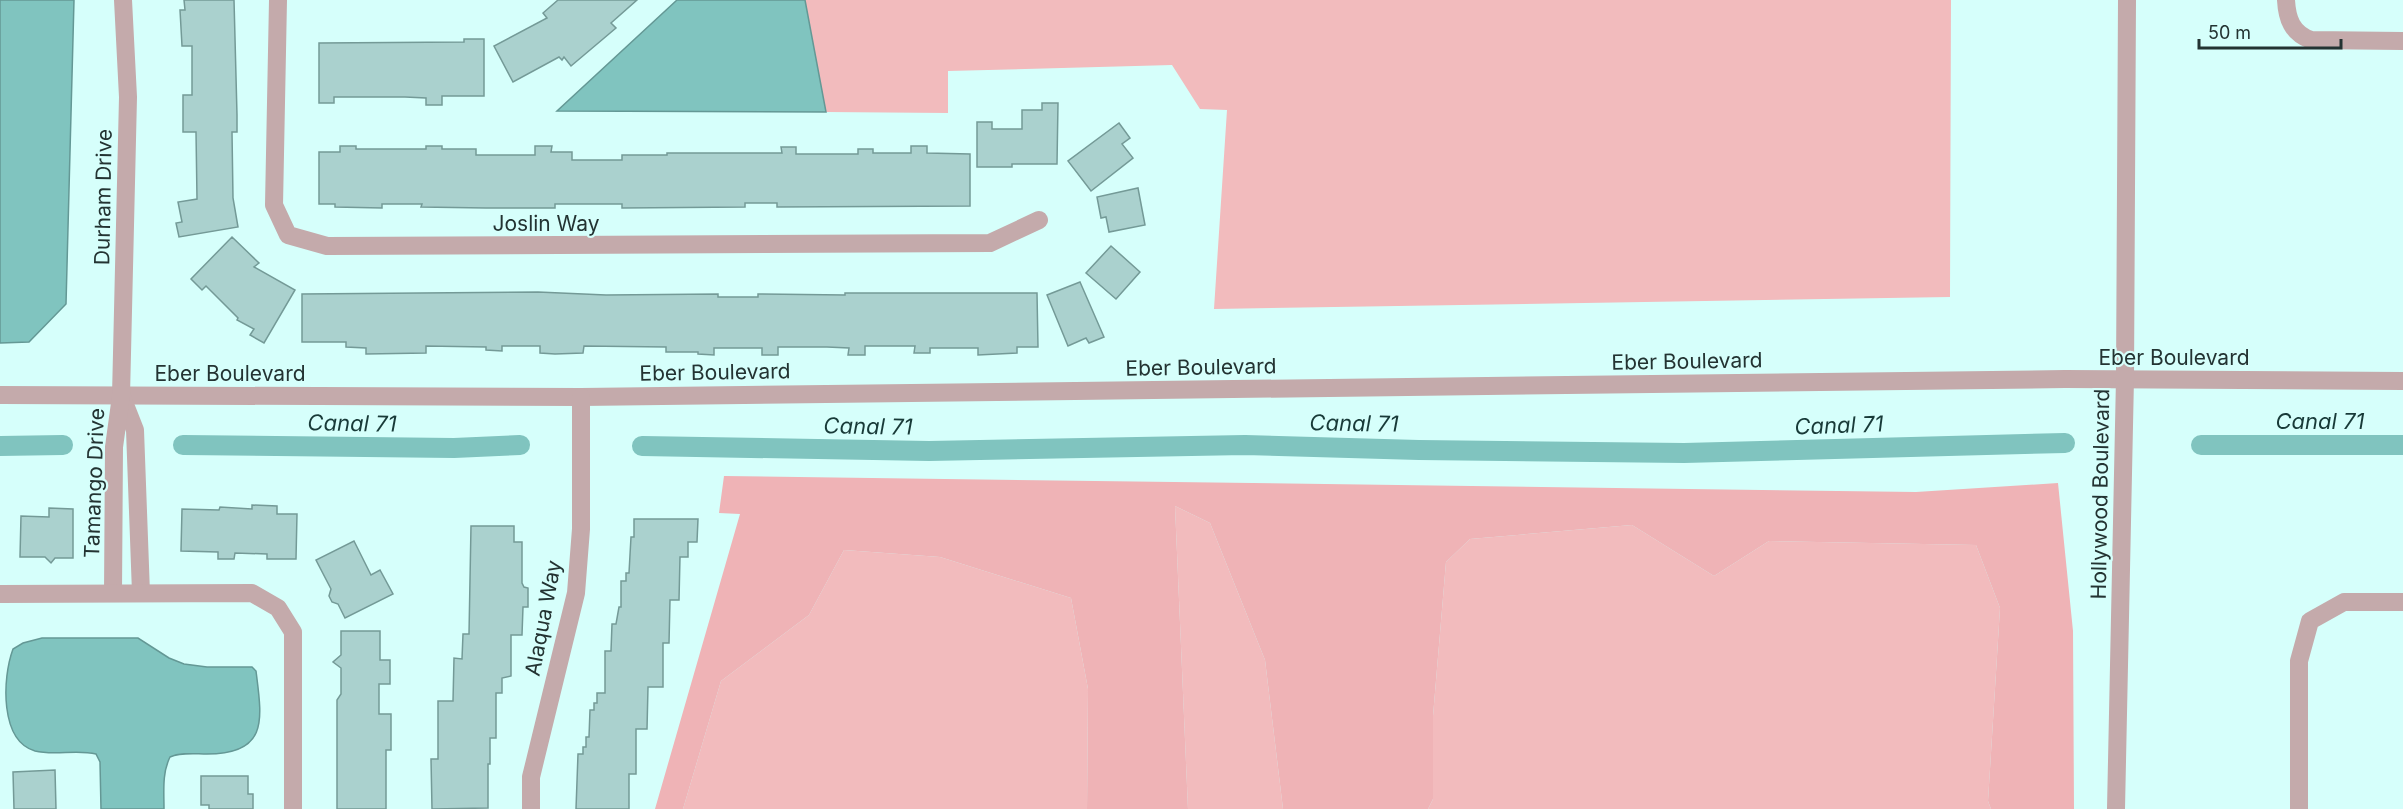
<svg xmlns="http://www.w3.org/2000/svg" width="2403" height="809" viewBox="0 0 2403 809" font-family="Inter,sans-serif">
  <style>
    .green { fill: #f2bbbd }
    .forest { fill: #efb3b6 }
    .water { fill: #80c4bf; stroke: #649895; stroke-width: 1.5 }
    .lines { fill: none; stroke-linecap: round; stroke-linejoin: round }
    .canal { stroke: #80c4bf; stroke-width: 20 }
    .building { fill: #aad1ce; stroke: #749a97; stroke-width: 1.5 }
    .minor { stroke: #c4aaab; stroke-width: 18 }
    .labels { text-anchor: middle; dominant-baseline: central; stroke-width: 4.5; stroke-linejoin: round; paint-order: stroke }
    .street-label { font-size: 21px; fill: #233332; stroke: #d6fffb }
    .water-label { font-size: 22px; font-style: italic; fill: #183a38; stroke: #d6fffb }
  </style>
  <rect width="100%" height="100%" fill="#d6fffb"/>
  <!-- green -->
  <g class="green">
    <polygon points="805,0 1951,0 1950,297 1214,309 1227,110 1200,109 1172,65 948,71 948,113 826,112"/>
    <polygon points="1175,506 1210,523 1265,660 1283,809 1188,809"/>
    <polygon points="1632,525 1714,576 1769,541 1976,545 2000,608 1988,801 1991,809 1428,809 1433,799 1433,716 1446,562 1470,539"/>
    <polygon points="844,550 940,557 1071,598 1088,689 1087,809 683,809 721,681 809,615"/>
  </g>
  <!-- forest -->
  <polygon class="forest" points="724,476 1916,492 2058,483 2073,631 2074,809 1991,809 1988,801 2000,608 1976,545 1769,541 1714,576 1632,525 1470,539 1446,562 1433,716 1433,799 1428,809 1283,809 1265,660 1210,523 1175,506 1188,809 1087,809 1088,689 1071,598 940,557 844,550 809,615 721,681 683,809 655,809 740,514 719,513"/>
  <!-- water -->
  <g class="water">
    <polygon points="0,0 74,0 66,304 29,342 0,343"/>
    <polygon points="677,0 805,0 826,112 557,111"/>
    <path d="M42,638H138L169,658L184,664L207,667H252L256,671C262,719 269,754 207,754C195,754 181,752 170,757C162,773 164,791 164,809H101L100,762L96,754C76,749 55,756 35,751C0,741 2,679 13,649L23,643Z"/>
  </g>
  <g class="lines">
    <!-- canal -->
    <g class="canal">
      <polyline points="183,445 454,448 520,445"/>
      <polyline points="2201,445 2403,445"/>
      <polyline points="0,446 63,445"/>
      <polyline points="642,446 929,451 1245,445 1419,450 1684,453 2065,443"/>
    </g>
  </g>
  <!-- building -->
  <g class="building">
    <polygon points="184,0 234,0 237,115 237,132 232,132 233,198 238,227 179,237 176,223 182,222 178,202 197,199 196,132 183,132 183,95 192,95 192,46 182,46 180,10 185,10"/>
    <polygon points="558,0 637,0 611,23 616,28 571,66 564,57 562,60 559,57 513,82 494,46 547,18 543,13"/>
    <polygon points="464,39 484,39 484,96 442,96 442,105 426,105 426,98 405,97 334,97 334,103 319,103 319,43 464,42"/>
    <polygon points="1042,103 1058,103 1057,164 1012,164 1012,167 977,167 977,122 992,122 992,129 1022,129 1022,110 1042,110"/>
    <polygon points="1119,123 1130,138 1122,144 1133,158 1091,191 1068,161"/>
    <polygon points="340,146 356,146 356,149 426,149 426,146 442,146 442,149 476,149 476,155 535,155 535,146 552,146 551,152 572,152 572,160 622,160 622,155 667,155 667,153 782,153 781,147 796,147 796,154 858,154 858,149 873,149 873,153 911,153 911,146 927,146 927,153 970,154 970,206 777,207 777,203 745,203 745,207 622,208 622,204 555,204 555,208 486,208 421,207 422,204 382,204 382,208 335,207 335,204 319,204 319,152 340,152"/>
    <polygon points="1138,188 1145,225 1109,232 1106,217 1101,218 1097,197"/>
    <polygon points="232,237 259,263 254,267 295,290 264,343 250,335 254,329 237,320 238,318 206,286 202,290 191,279"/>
    <polygon points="1111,246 1140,272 1116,299 1086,273"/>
    <polygon points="1080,282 1104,337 1089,343 1086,338 1068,346 1047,295"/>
    <polygon points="538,292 606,295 718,294 718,297 758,297 758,294 845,295 845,293 1037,293 1038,347 1017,347 1017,353 978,355 978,348 930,348 930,353 914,353 915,346 865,346 865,355 848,355 849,348 827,347 778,347 778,355 762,355 762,348 714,348 714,355 698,354 698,352 666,352 666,347 584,346 583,353 555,354 540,353 540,346 502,346 502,351 486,350 486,347 426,346 426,353 366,354 366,348 346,347 346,342 302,342 302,294"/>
    <polygon points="252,505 277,506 277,514 297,514 296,559 267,559 267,554 235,553 234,559 218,559 218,552 181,551 182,509 219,510 220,507 252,509"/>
    <polygon points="49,508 73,509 73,558 55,558 51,563 45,557 20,557 21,516 49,517"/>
    <polygon points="634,519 698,519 697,542 688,542 688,557 680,557 679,600 670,600 669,643 663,643 663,687 648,687 647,729 636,729 636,774 629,774 629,809 576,809 578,754 583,754 583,747 586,747 586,737 589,737 590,710 594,710 594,703 597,703 597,693 605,693 605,651 611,651 612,624 616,624 619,607 621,607 621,581 626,581 626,573 629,573 631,537 634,537"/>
    <polygon points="471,526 514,526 514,542 522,542 522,583 524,587 528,588 528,607 523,607 522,635 511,635 511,676 502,678 502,693 496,693 496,738 490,738 490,764 488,764 488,808 432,809 431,759 438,759 438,701 453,701 454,658 462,659 463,634 469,634"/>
    <polygon points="354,541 371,575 380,570 393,594 345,618 338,604 332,602 329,596 331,589 316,560"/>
    <polygon points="341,631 380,631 380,660 390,660 390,684 379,684 379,714 391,714 391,750 386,750 386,809 337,809 337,700 341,694 341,668 333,662 341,655"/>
    <polygon points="55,770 56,809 14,809 13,772"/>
    <polygon points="201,776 248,776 248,794 253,794 253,809 209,809 209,805 201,805"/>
  </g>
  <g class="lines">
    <!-- minor -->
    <g class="minor">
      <polyline points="278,0 274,205 288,235 327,246 990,243 1039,220"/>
      <path d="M2286,0C2287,19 2292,33 2311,40L2403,41"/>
      <polyline points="0,395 581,397 2065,379 2403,381"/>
      <polyline points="122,397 135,430 141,593"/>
      <polyline points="113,593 114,447 121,396 128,97 123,0"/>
      <polyline points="0,594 252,593 278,608 293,632 293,809"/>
      <polyline points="531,809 531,777 576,593 581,529 581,397"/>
      <polyline points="2116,809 2125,378 2127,0"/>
      <polyline points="2299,809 2299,661 2310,621 2344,602 2403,602"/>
    </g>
  </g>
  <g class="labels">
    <!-- street labels -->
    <g class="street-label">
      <text transform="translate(103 197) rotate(-89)">Durham Drive</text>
      <text x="546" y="223">Joslin Way</text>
      <text x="2174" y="357">Eber Boulevard</text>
      <text transform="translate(1687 361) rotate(-1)">Eber Boulevard</text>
      <text transform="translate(1201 367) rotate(-1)">Eber Boulevard</text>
      <text transform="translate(715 372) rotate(-1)">Eber Boulevard</text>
      <text x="230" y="373">Eber Boulevard</text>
      <text transform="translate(94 483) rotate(-88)">Tamango Drive</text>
      <text transform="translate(2100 494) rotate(-89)">Hollywood Boulevard</text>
      <text transform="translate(543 618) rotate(-79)">Alaqua Way</text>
    </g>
    <!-- water labels -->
    <g class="water-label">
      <text x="2320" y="421">Canal 71</text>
      <text transform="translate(352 423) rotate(1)">Canal 71</text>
      <text transform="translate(1354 423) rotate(1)">Canal 71</text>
      <text transform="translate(1839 425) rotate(-2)">Canal 71</text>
      <text transform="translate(868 426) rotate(1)">Canal 71</text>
    </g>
  </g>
  <!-- scale -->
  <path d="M2199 39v9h142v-9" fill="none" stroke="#233332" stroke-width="3"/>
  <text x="2208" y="39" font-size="18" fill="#233332" stroke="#d6fffb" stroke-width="4.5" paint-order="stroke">50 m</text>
</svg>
